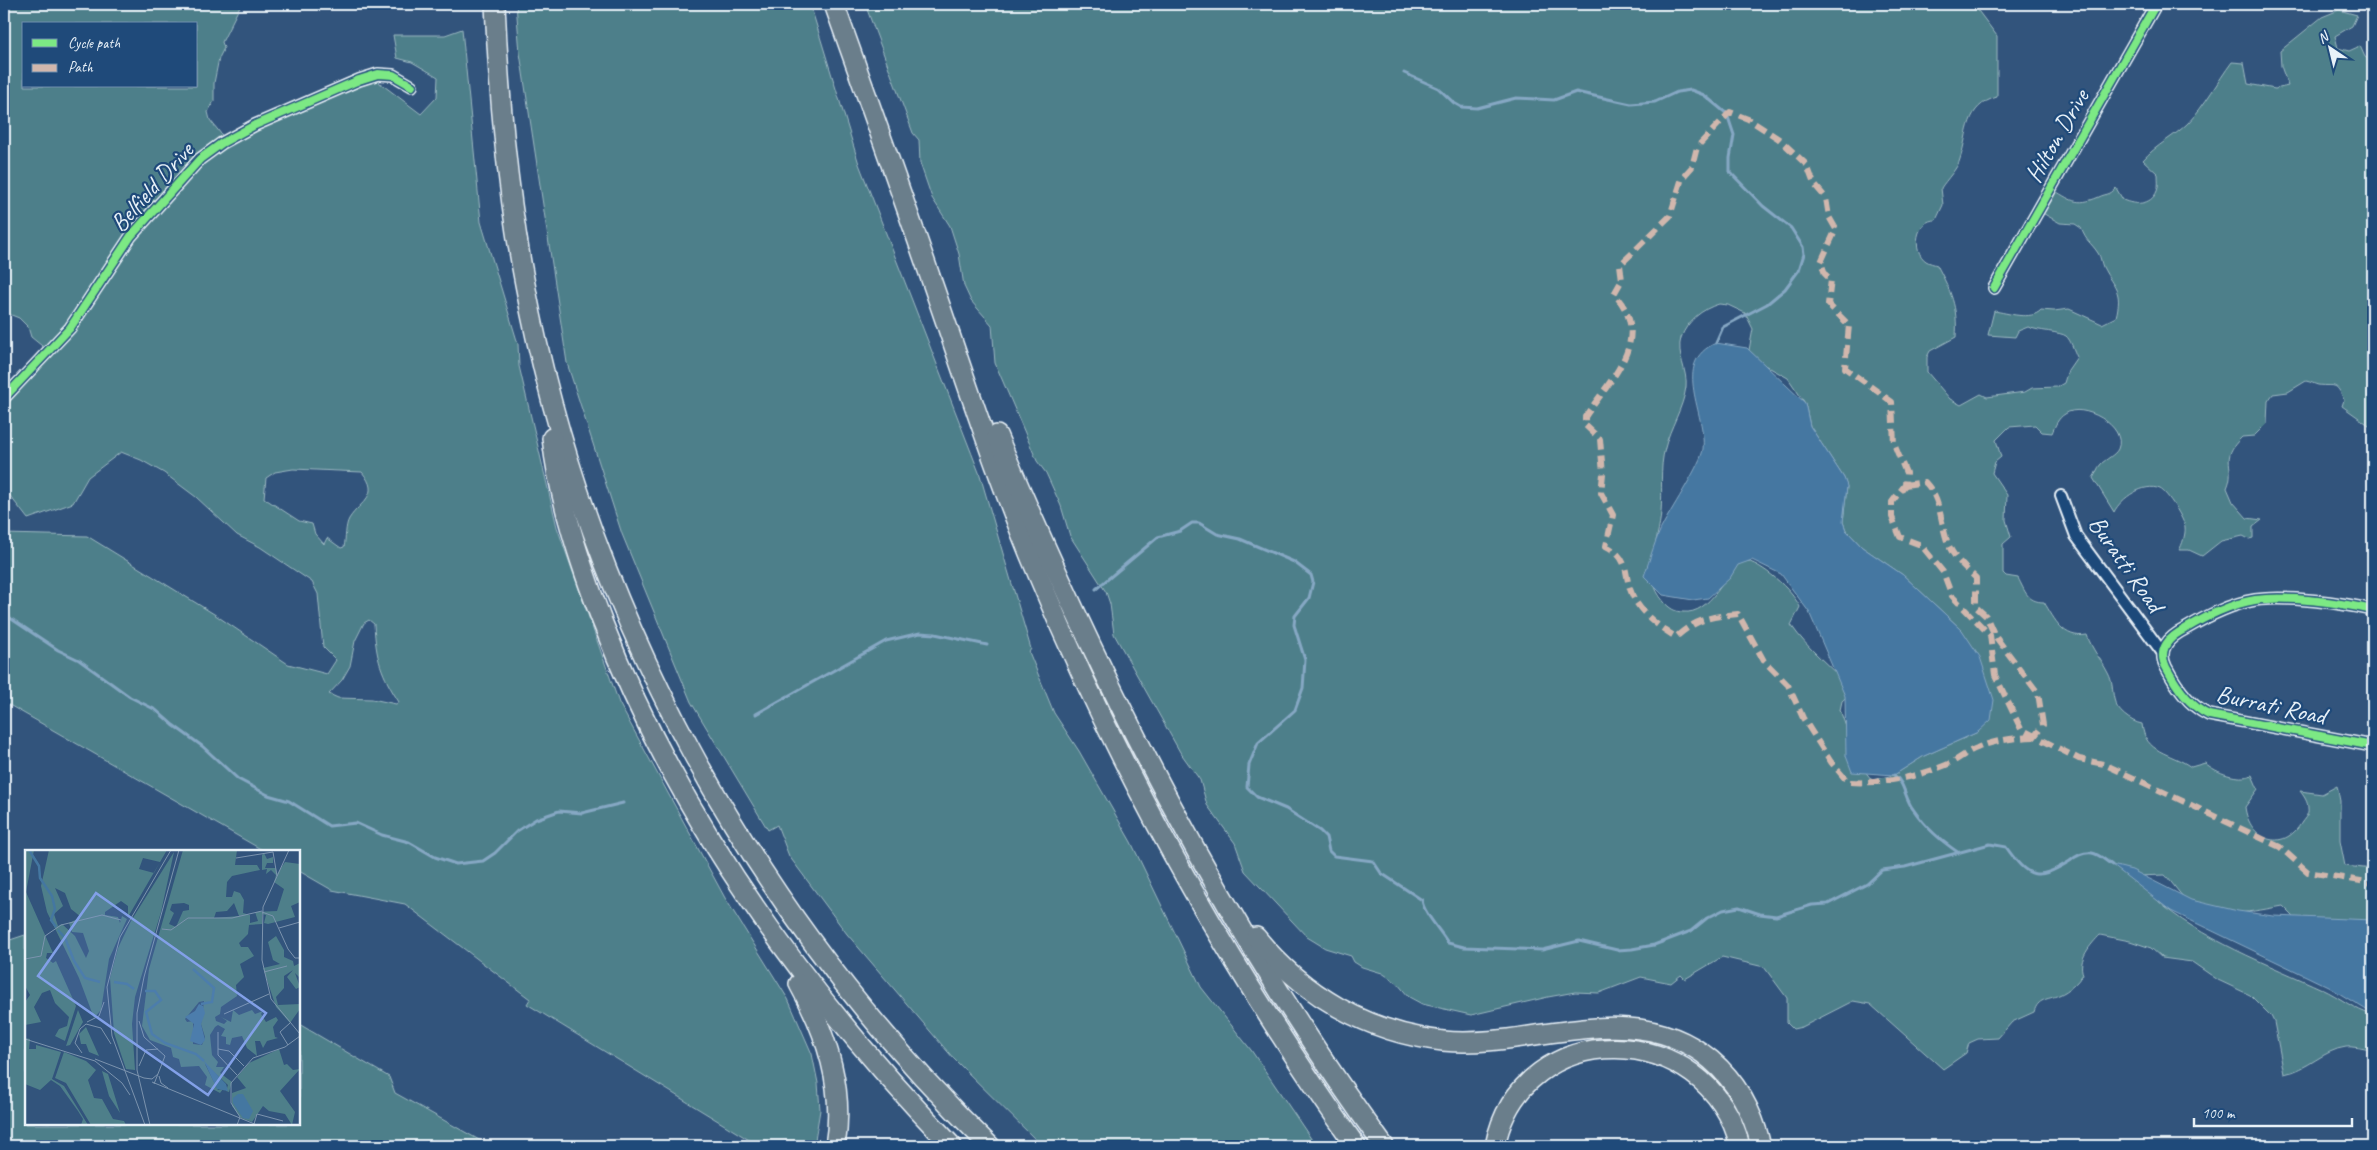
<svg xmlns="http://www.w3.org/2000/svg" width="2377" height="1150" viewBox="0 0 2377 1150" font-family="Caveat,sans-serif">
  <style>
    .green { fill: #4e7f8a; stroke: #9bb8c1; fill-rule: evenodd }
    .water { fill: #4477a1; stroke: #86a8c4 }
    .lines { fill: none; stroke-linecap: round; stroke-linejoin: round }
    .stream { stroke: #86a8c4; stroke-width: 3 }
    .minor-casing { stroke: #e8f1f8; stroke-width: 14 }
    .motorway-casing { stroke: #e8f1f8; stroke-width: 22 }
    .minor { stroke: #1f4a7a; stroke-width: 10 }
    .motorway { stroke: #6b7e8b; stroke-width: 19 }
    .quiet { stroke: #d1b7ad; stroke-width: 6; stroke-dasharray: 12 6; stroke-linecap: butt }
    .cycleway-casing { stroke: #1f4a7a; stroke-width: 11 }
    .cycleway { stroke: #7ce984; stroke-width: 8 }
    .labels { text-anchor: middle; dominant-baseline: central; stroke-width: 4.5; stroke-linejoin: round; paint-order: stroke }
    .street-label { font-size: 25px; fill: #e8f1f8; stroke: #1f4a7a }
    .inset-river { fill: none; stroke: #4477a1; stroke-width: 2.5 }
    .inset-road { fill: none; stroke: #7b93ae; stroke-width: 1 }
    .view { fill: #82a0e8; fill-opacity: 0.15; stroke: #82a0e8; stroke-width: 2.5 }
    .inset-edge { fill: none; stroke: #e8f1f8; stroke-width: 2.5 }
  </style>
  <rect width="100%" height="100%" fill="#32547c"/>
  <filter id="ink" filterUnits="userSpaceOnUse"><feTurbulence type="fractalNoise" baseFrequency=".02" numOctaves="2"/><feDisplacementMap in="SourceGraphic" scale="10" xChannelSelector="R" yChannelSelector="G"/><feConvolveMatrix kernelMatrix="1 2 1 2 8 2 1 2 1" color-interpolation-filters="sRGB"/></filter>
  <g filter="url(#ink)">
    <!-- green -->
    <g class="green">
      <path d="M4,4H241L222,42L224,48L219,58L214,83V101L208,112L210,120L225,139L362,78L376,80L421,114L437,97L438,77L412,62L397,58L393,35H445L462,29L481,222L518,344L519,366L557,527L619,703L725,898L788,999L812,1054L818,1083L820,1110L814,1146H759L527,1004L530,999L405,904L332,890L299,871V851H264L4,702V534L87,536L214,614L288,664L327,674L336,660L323,647L318,594L312,582L260,547L237,535L196,497L164,473L141,460L121,452L88,477L73,503L28,519L4,488V396L47,350L31,337L28,327L19,318L4,312ZM24,24H196V86H24ZM293,469L362,472C382,496 360,501 349,519C345,526 346,539 344,547L341,548L327,538L324,544L315,534L312,524L299,521L264,498L266,478L275,472ZM369,620L374,624C376,659 381,674 399,702L396,704L372,699L338,698L329,694L342,680L350,666L355,641L364,623Z"/>
      <polygon points="516,4 810,4 859,164 980,475 1031,649 1029,652 1054,713 1079,751 1131,842 1201,987 1251,1050 1316,1146 1042,1146 954,1059 847,934 789,856 777,825 768,830 691,702 622,534 567,363 520,53"/>
      <path d="M865,4H1973L1997,36V97C1965,106 1969,132 1960,159C1958,168 1946,180 1941,188L1943,205L1936,220C1916,219 1911,251 1926,261C1929,263 1934,264 1937,265C1951,292 1958,306 1956,337L1930,351L1927,357V372L1950,399L1961,405L1981,394L1987,397L2025,392L2032,388L2057,387L2064,383L2068,370L2077,357C2074,351 2071,340 2066,336C2061,332 2037,331 2028,327L2018,331L2015,337L1988,335L1994,311C2008,313 2031,321 2041,310L2054,311L2069,309L2102,324L2116,317C2123,290 2114,289 2103,267C2101,263 2101,257 2098,253C2090,241 2087,243 2081,228L2075,224L2060,223L2039,211L2050,188C2072,200 2075,207 2099,197C2107,193 2109,196 2116,188L2123,200C2134,205 2151,206 2157,191C2159,187 2158,179 2158,174L2143,160C2156,145 2174,137 2188,123C2206,104 2217,82 2232,62L2244,63L2248,84L2275,89L2288,86L2281,66L2280,51L2322,17L2339,10L2357,15L2352,26L2335,36L2338,48L2349,51L2360,46L2365,57L2373,62V428L2342,406L2344,400C2336,381 2335,387 2318,385C2314,384 2311,382 2306,381L2288,392L2273,394L2268,401L2267,423L2254,436L2242,437C2218,460 2237,465 2227,488L2233,502L2247,518L2262,520L2253,527V538L2249,539L2243,536L2221,541L2202,556L2189,550H2179C2182,546 2186,533 2185,528C2185,520 2167,492 2160,489C2144,482 2121,498 2114,512L2093,478C2096,474 2097,468 2101,464C2106,459 2115,455 2118,449C2128,426 2082,401 2065,414C2058,418 2055,426 2052,433L2042,432L2035,425L2009,427L1996,440L2001,457L1995,462L1992,473L2007,495L2006,520L2011,537L2003,544V573L2006,576L2018,578C2025,591 2027,602 2044,602C2055,620 2063,639 2087,635C2092,650 2101,659 2108,673C2113,682 2112,690 2114,699C2116,711 2131,722 2142,724C2145,754 2170,752 2191,767L2205,763C2217,773 2238,781 2252,775L2258,789L2245,807C2249,840 2283,854 2302,822C2305,818 2309,814 2308,808C2308,802 2304,796 2300,791L2322,794L2337,786L2340,801V841L2345,866L2373,869V922L2297,920L2283,906C2255,911 2217,920 2191,904C2181,897 2173,883 2165,875L2137,876C2144,884 2150,892 2157,900C2196,937 2272,966 2322,989C2340,997 2354,1010 2373,1015V1051C2365,1049 2354,1046 2346,1047C2323,1050 2308,1070 2284,1074L2274,1022L2271,1016L2250,995L2218,980L2192,962L2162,958L2151,948L2130,941L2100,935C2091,944 2077,960 2083,974C2078,982 2069,991 2059,995C2047,1000 2038,998 2034,1012L2012,1022L1998,1038L1978,1039L1969,1043L1966,1053L1943,1069L1870,1004L1853,1001L1802,1027L1793,1029L1787,1023V998L1764,967L1722,957L1685,979L1681,975L1671,983L1641,977L1599,993L1575,992L1548,997L1471,1015L1422,1004L1409,997L1397,983L1382,973L1362,967L1354,962L1351,956L1325,948L1307,937L1245,871L1235,843L1207,805L1200,780L1180,752L1114,634L1110,604L1106,592L1070,536L1061,506L1046,473L1037,461L995,363L992,325L971,301L964,286L959,254L950,226L932,198L920,163L919,140L913,133ZM1719,304L1728,305L1745,313L1753,329L1749,350L1761,363L1788,378L1805,403L1810,426L1844,478L1847,487L1843,522L1846,530L1862,547L1903,575L1962,630L1982,727L1978,732L1924,756L1894,775L1872,780L1859,764L1840,710L1842,701L1853,691C1833,668 1808,650 1791,625L1800,607C1792,590 1762,563 1743,560C1724,574 1711,615 1683,612C1675,612 1669,608 1664,602C1640,574 1659,543 1661,512C1663,490 1659,469 1665,448C1670,427 1683,409 1686,387C1688,371 1676,354 1681,338C1687,321 1702,309 1719,304Z"/>
      <polygon points="25,935 26,1124 299,1124 299,1024 389,1077 395,1093 490,1146 4,1146 4,942"/>
    </g>
    <!-- water -->
    <g class="water">
      <path d="M1716,343L1747,348L1805,403L1810,426L1844,478L1847,486L1843,522L1846,530L1862,547L1903,575L1962,630L1980,657L1994,700L1991,720L1978,732L1924,756L1894,775L1852,772L1846,756L1845,696L1809,612L1781,574L1752,560L1738,565L1730,578L1708,598L1693,600L1663,595L1644,576C1650,559 1655,539 1664,523C1672,508 1702,462 1703,449C1707,414 1670,363 1716,343Z"/>
      <polygon points="2112,865 2132,870 2191,900 2238,911 2273,916 2373,920 2373,1014 2329,987 2171,911"/>
    </g>
    <g class="lines">
      <!-- stream -->
      <g class="stream">
        <polyline points="1404,73 1438,88 1454,103 1461,107 1477,108 1516,98 1554,100 1576,92 1631,104 1655,102 1677,92 1691,90 1704,95 1727,114 1734,135 1730,158 1730,172 1763,206 1791,228 1803,247 1804,254 1799,270 1785,289 1767,304 1723,327 1716,343"/>
        <path d="M1096,589L1158,537L1180,531L1192,523H1199L1217,534L1240,539L1294,562L1311,575L1313,582L1309,598L1295,616L1294,625L1305,660L1303,688L1295,710L1258,743L1249,765L1247,787L1257,797L1286,809L1320,831L1326,837L1329,851L1334,856L1373,861L1381,873L1422,900C1423,912 1440,930 1448,943L1464,947L1542,950L1579,941L1617,950L1632,949L1654,945L1691,931L1707,918L1723,910L1739,907L1760,914L1776,916L1812,905L1828,904L1867,884L1882,870L1905,867L1990,844L2006,847C2028,878 2036,882 2070,861C2076,856 2083,852 2092,853C2099,854 2106,861 2112,865"/>
        <polyline points="4,614 58,650 79,660 130,697 156,710 173,725 202,746 238,779 268,795 289,801 329,826 356,823 382,835 409,842 435,857 456,864 483,861 495,853 517,831 536,819 559,811 582,813 623,803"/>
        <polyline points="756,714 886,641 920,633 935,634 987,645"/>
        <path d="M1894,775C1905,783 1905,799 1913,809C1926,828 1940,840 1959,853"/>
      </g>
      <!-- minor casing -->
      <g class="minor-casing">
        <g id="minor">
          <polyline points="1994,288 2156,4"/>
          <polyline points="4,398 70,328 131,236 200,159 222,143 255,125 359,80 378,74 393,75 412,86"/>
          <polyline points="2061,496 2076,536 2162,652"/>
          <path d="M2373,610C2342,603 2286,595 2255,600C2230,604 2207,616 2185,629C2169,637 2157,649 2166,667C2176,686 2189,706 2209,715L2373,746"/>
        </g>
      </g>
      <!-- motorway casing -->
      <g class="motorway-casing">
        <g id="motorway">
          <path d="M495,4C499,98 507,191 525,284C586,610 752,915 990,1146"/>
          <path d="M834,4C867,97 901,191 933,285C967,383 998,481 1039,577C1123,778 1230,969 1356,1146"/>
          <path d="M997,435C1102,684 1224,928 1384,1146"/>
          <path d="M552,438C559,500 580,563 602,621C679,820 805,994 952,1146"/>
          <path d="M1256,937C1303,995 1368,1033 1443,1041C1531,1050 1633,994 1711,1060C1738,1083 1753,1112 1761,1146"/>
          <path d="M799,984C827,1034 845,1089 835,1146"/>
          <path d="M1495,1146C1521,1014 1709,1018 1740,1146"/>
        </g>
      </g>
      <!-- minor -->
      <use href="#minor" class="minor"/>
      <!-- motorway -->
      <use href="#motorway" class="motorway"/>
      <!-- quiet -->
      <g class="quiet">
        <path d="M1905,485L1925,482C1941,499 1940,520 1947,541C1952,556 1964,567 1976,578V607L1986,616L1995,636L2038,693L2043,725L2034,737"/>
        <path d="M2034,737C2014,738 1995,740 1977,748C1966,752 1957,761 1946,765C1914,778 1882,784 1848,782L1831,762L1803,718L1788,685L1764,661L1738,614C1710,617 1698,618 1676,637C1660,628 1639,612 1632,594C1623,574 1631,559 1606,546L1613,515L1601,493L1603,474L1600,439L1585,425V417C1611,378 1655,338 1614,294L1622,280L1620,265L1670,216L1682,178L1692,167L1697,147L1730,112L1748,119L1779,139L1807,165L1814,184L1826,198L1829,217L1836,229L1821,262L1825,274L1831,280L1828,304L1849,325L1845,368L1892,402L1894,444L1906,473L1905,485L1892,502V517L1900,537L1921,545L1943,572L1952,596L1990,635L1995,675L2021,729L2079,759L2104,764L2280,847L2308,872L2373,883"/>
      </g>
      <!-- cycleway casing -->
      <g class="cycleway-casing">
        <g id="cycleway">
          <polyline points="1994,288 2156,4"/>
          <polyline points="4,398 70,328 131,236 200,159 222,143 255,125 359,80 378,74 393,75 412,86"/>
          <path d="M2373,610C2342,603 2286,595 2255,600C2230,604 2207,616 2185,629C2169,637 2157,649 2166,667C2176,686 2189,706 2209,715L2373,746"/>
        </g>
      </g>
      <!-- cycleway -->
      <use href="#cycleway" class="cycleway"/>
    </g>
  </g>
  <g class="labels">
    <!-- street labels -->
    <g class="street-label">
      <text transform="translate(2057 136) rotate(-60)">Hilton Drive</text>
      <text transform="translate(152 187) rotate(-48)">Belfield Drive</text>
      <text transform="translate(2126 564) rotate(55)">Buratti Road</text>
      <text transform="translate(2271 705) rotate(12)">Burrati Road</text>
    </g>
  </g>
  <!-- overview -->
  <g transform="translate(25 850)">
    <rect width="275" height="275" fill="#32547c"/>
    <path d="M0,0H9L1,42L28,103H22L21,108L28,113L31,111L51,156L40,191L30,186L34,179L42,176L44,167L30,153L25,140L17,143L9,157L16,172L0,175V152L5,145L0,136ZM24,0H142L103,67V56L96,51L80,62V65L93,67L95,73L97,66L102,69L84,109L76,160L69,168L54,128L22,62L16,36ZM118,8L135,12L129,23L114,19ZM30,38L40,43L46,59L56,67L44,73L47,82L58,83L64,101L61,108L50,86L37,74L33,76L29,64L38,56ZM158,0H212L210,15H232L235,20L207,26L202,32L201,47H207L209,41L215,43L219,50L218,63L225,65V73L233,71L230,62L252,61L259,39L249,32L251,25L246,20L241,24L242,19L237,20V5L239,3L242,9L248,7V13H242L240,18H251L252,24L260,12L275,14V52L266,56L270,67L243,74L239,73L241,65L237,64V74L224,75L223,84L214,93L216,97H223L229,106L215,114L219,127L211,135L212,146L196,157L195,164L190,167L191,171L199,174L202,171L196,167L206,172L208,160L214,165L227,160L230,164L238,161L236,164L241,172L251,167L253,170L248,177L250,187L253,188L242,191L238,198L235,191H230L232,206L222,198L217,186L207,188L205,195L201,194V187L196,186L200,179L193,175L190,177L185,185L187,205L193,212L191,217H199L195,223L207,232L204,242L201,241L203,235L180,214L193,240L198,239L195,243L180,235L182,227L174,216L156,217L154,209L148,207L146,198L125,190L117,176L124,119ZM159,53L164,55V60L158,61L151,77L144,74L149,63L145,60L147,54ZM209,53L214,66L189,68L191,62L202,61ZM179,151L176,174L180,187L177,195L168,194V171L162,172L160,169L174,152ZM149,2L136,62L110,147L107,174L110,220L101,219L89,183L85,128L93,98L106,71ZM251,86L259,100V107L268,111L269,116L275,113V128L270,123L275,137L271,139L262,127L268,120L259,126V138L251,147L253,155L275,154V159L265,173L251,157L238,118L255,114L248,110L243,92ZM53,160L58,172L45,195L41,196ZM61,177L74,206L64,202L61,194H56L54,184ZM0,188L5,189L4,199H11V195L36,202L27,229L39,236L63,275H56L58,269L53,261L35,236L26,230L15,240L0,234ZM254,199L259,215L262,214L268,220L275,219L255,241L270,262L267,275L260,264L244,261L238,256L227,272L216,268L207,256V243L221,238L212,227L224,213ZM39,202L61,211L71,220L63,230L69,248L77,249L88,269L99,271L101,275H66L41,233L30,228ZM77,221L83,224L95,263L84,246Z" fill="#4e7f8a" fill-rule="evenodd"/>
    <path d="M174,154L178,156L180,163L176,174L180,190L176,195L165,191L169,174L160,167L170,161ZM179,211L201,234L203,241L192,239ZM213,244H218L228,261L224,269L218,268L208,253V248Z" fill="#4477a1"/>
    <path class="inset-river" d="M4,0L14,16L15,28L27,46L30,59L26,70L31,77M33,80L40,88L49,111L60,128L75,132M168,119L189,138L187,152L176,154M89,132L102,134L109,139M120,141H130L136,150L121,162L127,184L140,193L171,204L179,211"/>
    <path class="inset-road" d="M264,0L238,57L237,110L246,149L275,184M248,2L252,26M211,8L248,2M237,62L248,66L263,99L270,108H275M254,78L275,72M137,79L146,80L163,68H207L237,61M0,109L16,106L20,86L36,75L77,65L96,70M239,122L262,116M199,164L244,144M114,171L119,187L140,206L129,234M62,172L74,166L79,152M193,182V205L212,225M0,189L70,211L97,233L105,245M263,195L255,182L265,173M193,199L204,201L219,216M57,203L50,193L55,179L61,174L76,178L86,194M70,209L119,228L127,229L133,224M114,216L121,200L133,199M134,226L136,233L143,238M127,232L232,275M229,274L232,264L258,271M120,275L87,186L82,137L95,87L146,0M125,275L112,220V163L119,127L154,0M212,275L215,267L206,253V233L228,208L260,197L275,186"/>
    <path class="view" d="M71,43L241,163L183,245L13,126Z"/>
    <rect width="275" height="275" class="inset-edge"/>
  </g>
  <!-- margin -->
  <rect width="2377" height="1150" fill="none" stroke="#1f4a7a" stroke-width="20"/>
  <rect x="10" y="10" width="2357" height="1130" fill="none" stroke="#e8f1f8" stroke-width="2" filter="url(#ink)"/>
  <!-- legend -->
  <rect x="22" y="22" width="175" height="65" fill="#1f4a7a" stroke="#6f8dac"/>
  <rect x="32" y="39" width="25" height="8" fill="#7ce984" stroke="#6f8dac"/>
  <text x="68" y="48" font-size="15" fill="#e8f1f8">Cycle path</text>
  <rect x="32" y="64" width="25" height="8" fill="#d1b7ad" stroke="#6f8dac"/>
  <text x="68" y="72" font-size="15" fill="#e8f1f8">Path</text>
  <!-- north arrow -->
  <g transform="translate(2330 48) rotate(325)" stroke="#1f4a7a" stroke-width="4" paint-order="stroke">
  <path d="M0-4L9 19L0 12L-9 19Z" fill="#e8f1f8"/>
  <text y="-8" font-size="14" font-weight="bold" text-anchor="middle" fill="#e8f1f8">N</text>
  </g>
  <!-- scale -->
  <path d="M2194 1118v8h158v-8" fill="none" stroke="#e8f1f8" stroke-width="2.5"/>
  <text x="2202" y="1118" font-size="15" fill="#e8f1f8" stroke="#1f4a7a" stroke-width="4" paint-order="stroke">100 m</text>
</svg>
